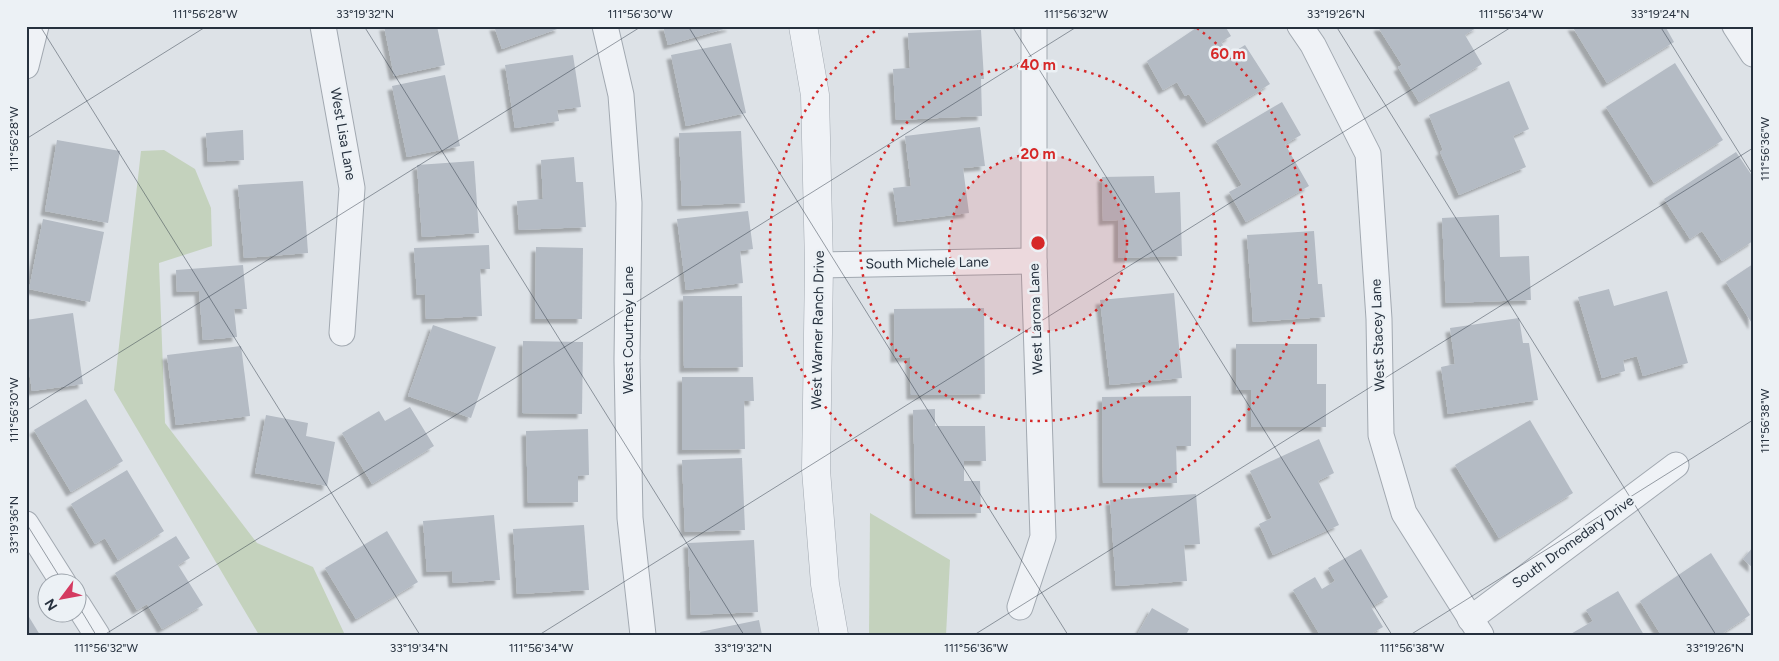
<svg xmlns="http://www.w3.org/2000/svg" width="1779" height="661" viewBox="0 0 1779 661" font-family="Figtree,sans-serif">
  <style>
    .green { fill: #c4d2bd }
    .building { fill: #b4bbc4; filter: url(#shadow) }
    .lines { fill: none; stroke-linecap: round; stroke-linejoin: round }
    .minor-casing { stroke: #a2a9b1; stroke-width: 27 }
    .tertiary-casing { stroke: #a2a9b1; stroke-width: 29 }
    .minor { stroke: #eff2f6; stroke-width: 25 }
    .tertiary { stroke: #eff2f6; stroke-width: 28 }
    .ticks { fill: none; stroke: #26313e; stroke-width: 1; stroke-opacity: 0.45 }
    .ring { fill: none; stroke: #d62828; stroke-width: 2.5; stroke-dasharray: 2.5 5 }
    .labels { text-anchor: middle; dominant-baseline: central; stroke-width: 5; stroke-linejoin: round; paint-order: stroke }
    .street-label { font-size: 14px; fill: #26313e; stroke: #ecf1f5 }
    .centre { fill: #d62828; stroke: #ecf1f5; stroke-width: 2.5 }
    .ring-label { font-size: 15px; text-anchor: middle; font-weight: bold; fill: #d62828; stroke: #ecf1f5; stroke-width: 5; stroke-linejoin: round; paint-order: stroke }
    .neatline { fill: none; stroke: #26313e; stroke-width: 2 }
    .ticks-label { font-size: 12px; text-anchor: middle; fill: #26313e }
  </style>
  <defs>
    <filter id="shadow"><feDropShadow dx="-4.5" dy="4.5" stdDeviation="1" flood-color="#0004"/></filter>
  </defs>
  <rect width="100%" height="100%" fill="#dde2e7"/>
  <!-- green -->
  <g class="green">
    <polygon points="164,150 195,169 211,208 212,246 159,263 165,423 257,543 313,567 345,635 259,635 114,390 141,151"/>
    <polygon points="870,513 950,560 946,635 869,635"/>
  </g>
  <!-- building -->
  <g class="building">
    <polygon points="384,26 437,26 445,65 394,76"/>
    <polygon points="494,26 559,26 560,28 502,49"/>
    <polygon points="663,26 731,26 731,27 668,45"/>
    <polygon points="1199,26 1225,26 1231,36 1221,42 1229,55 1245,45 1270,84 1207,123 1189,94 1185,96 1177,82 1163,90 1147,61"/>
    <polygon points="1380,26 1479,26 1465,35 1482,64 1419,102 1398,67 1402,65 1378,27"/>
    <polygon points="1572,26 1665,26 1674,42 1607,83"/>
    <polygon points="981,30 984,79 981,79 982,116 896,120 893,69 910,68 908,33"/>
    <polygon points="731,43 746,113 686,126 671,55"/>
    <polygon points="573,55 581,107 557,110 559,121 515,128 505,65"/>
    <polygon points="1675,63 1723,140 1654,183 1606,107"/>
    <polygon points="445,75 460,146 407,157 392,86"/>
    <polygon points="1509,81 1529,129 1513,136 1526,167 1459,195 1440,152 1443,150 1429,115"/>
    <polygon points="1282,102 1301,135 1285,144 1309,186 1246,222 1229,192 1242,185 1216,141"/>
    <polygon points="980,127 985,166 963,168 969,213 898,222 893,188 911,186 905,136"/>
    <polygon points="243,130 244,160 208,162 206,133"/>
    <polygon points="741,131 745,203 682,206 679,133"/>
    <polygon points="57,140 120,151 108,223 45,211"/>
    <polygon points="1736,152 1753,177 1753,241 1722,261 1702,231 1690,239 1664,199"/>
    <polygon points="574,157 576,182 583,182 586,227 519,230 517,201 543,199 541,160"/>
    <polygon points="474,161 479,233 422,237 417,165"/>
    <polygon points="1154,176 1155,193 1180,192 1182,256 1118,258 1118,220 1103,221 1102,177"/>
    <polygon points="303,181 308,253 244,258 238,185"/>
    <polygon points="748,211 753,249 740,251 743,283 686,290 677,219"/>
    <polygon points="1499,215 1500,257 1529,256 1531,300 1446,303 1442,218"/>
    <polygon points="43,219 104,232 90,302 29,289"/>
    <polygon points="1314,231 1318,284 1322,284 1325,317 1253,322 1247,235"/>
    <polygon points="489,245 490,269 480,269 482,316 426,319 425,294 417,295 414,248"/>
    <polygon points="536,247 583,248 582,319 535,319"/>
    <polygon points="1753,264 1753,325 1726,282"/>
    <polygon points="243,265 247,309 234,309 237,337 203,340 199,291 177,292 176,270"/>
    <polygon points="1609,289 1614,306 1667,291 1688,363 1643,376 1637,356 1623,360 1625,371 1602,378 1578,297"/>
    <polygon points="1174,293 1182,378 1110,385 1100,300"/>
    <polygon points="683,296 742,296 743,367 684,368"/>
    <polygon points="984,308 985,394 911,395 910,357 895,358 894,309"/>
    <polygon points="73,313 83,384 32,391 26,350 26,320"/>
    <polygon points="1519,318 1523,343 1529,343 1538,400 1448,414 1441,367 1455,364 1450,328"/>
    <polygon points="433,325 496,347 471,418 408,396"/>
    <polygon points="523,341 583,342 582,414 522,413"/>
    <polygon points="1236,344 1317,344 1317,384 1326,384 1326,427 1251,427 1251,390 1236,390"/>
    <polygon points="241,346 250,416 176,425 167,355"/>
    <polygon points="682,377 753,377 754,401 744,401 745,449 682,450"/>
    <polygon points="1191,396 1191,446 1176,446 1177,483 1103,483 1102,397"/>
    <polygon points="86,399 123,461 71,492 34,430"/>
    <polygon points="410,407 434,446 372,484 342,433 379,411 385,421"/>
    <polygon points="935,409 935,426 985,426 986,461 964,461 964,481 980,481 981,513 916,514 913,410"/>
    <polygon points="266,415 308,423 306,436 335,442 327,486 255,473"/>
    <polygon points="1530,420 1573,493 1499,538 1455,465"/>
    <polygon points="588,429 589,475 578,476 578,502 528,503 526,431"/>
    <polygon points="1319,439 1334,473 1318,481 1339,525 1273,555 1259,524 1272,518 1250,471"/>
    <polygon points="742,458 745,530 685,532 682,460"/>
    <polygon points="127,470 164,531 118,560 105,538 95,544 71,504"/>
    <polygon points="1196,494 1200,544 1184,545 1187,581 1116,586 1110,500"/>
    <polygon points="494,515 500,580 453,583 452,571 427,572 423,521"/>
    <polygon points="584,525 589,590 517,594 513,529"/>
    <polygon points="387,531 418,582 356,619 325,568"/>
    <polygon points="176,536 190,558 178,565 203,605 162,629 147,604 137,610 115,573"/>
    <polygon points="754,540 758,612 691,615 688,543"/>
    <polygon points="1753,547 1753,568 1743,559"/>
    <polygon points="1361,549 1388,597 1371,607 1383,627 1369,635 1320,635 1293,590 1315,577 1322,589 1335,581 1328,568"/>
    <polygon points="1711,553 1750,615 1720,635 1661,635 1640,601"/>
    <polygon points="1618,591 1644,635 1569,635 1593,621 1586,610"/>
    <polygon points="1152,608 1189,629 1186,635 1137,635"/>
    <polygon points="26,612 40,635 26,635"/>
    <polygon points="759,620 762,635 701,635 700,632"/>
  </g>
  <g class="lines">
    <!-- minor casing -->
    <g class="minor-casing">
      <g id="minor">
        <polyline points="323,26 352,188 342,333"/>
        <polyline points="605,26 621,95 629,203 627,360 630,518 643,635"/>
        <polyline points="1300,26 1313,45 1368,154 1379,319 1381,435 1404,513 1481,635"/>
        <polyline points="1735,26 1753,54"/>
        <polyline points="26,66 36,26"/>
        <polyline points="819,265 1034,261"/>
        <polyline points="26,524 64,584"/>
        <polyline points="78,605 97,635"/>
        <polyline points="1020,607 1043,537 1034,261 1034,26"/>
        <polyline points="1470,619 1676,465"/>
      </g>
    </g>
    <!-- tertiary casing -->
    <g class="tertiary-casing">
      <polyline id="tertiary" points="803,26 815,95 819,265 816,470 825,584 834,635"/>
    </g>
    <!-- minor -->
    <use href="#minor" class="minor"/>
    <!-- tertiary -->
    <use href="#tertiary" class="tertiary"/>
  </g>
  <!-- ticks -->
  <path class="ticks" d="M40,26L420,635M364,26L744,635M688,26L1068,635M1012,26L1392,635M1336,26L1716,635M1660,26L1753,175M26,139L207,26M26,411L642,26M26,523L64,584M78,605L96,635M104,635L1078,26M539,635L1513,26M974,635L1753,148M1410,635L1753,420"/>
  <!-- distance rings -->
  <circle cx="1038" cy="243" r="89" fill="#d62828" fill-opacity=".12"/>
  <g class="ring">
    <circle cx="1038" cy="243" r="89"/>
    <circle cx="1038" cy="243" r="178"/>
    <path d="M1197 28A268 268 0 1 1 879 28"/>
  </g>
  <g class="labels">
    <!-- street labels -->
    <g class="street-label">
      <text transform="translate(343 134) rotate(80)">West Lisa Lane</text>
      <text transform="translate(927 263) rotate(-1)">South Michele Lane</text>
      <text transform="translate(1036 319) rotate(-92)">West Larona Lane</text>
      <text transform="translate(628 330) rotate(-90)">West Courtney Lane</text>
      <text transform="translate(818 330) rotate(-89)">West Warner Ranch Drive</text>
      <text transform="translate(1378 335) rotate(-92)">West Stacey Lane</text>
      <text transform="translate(1573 542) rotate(-36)">South Dromedary Drive</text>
    </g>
  </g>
  <circle cx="1038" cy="243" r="8" class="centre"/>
  <g class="ring-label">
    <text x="1228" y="59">60 m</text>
    <text x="1038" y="70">40 m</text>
    <text x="1038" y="159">20 m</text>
  </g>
  <!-- border -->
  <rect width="1779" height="661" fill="none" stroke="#ecf1f5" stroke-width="55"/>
  <!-- north arrow -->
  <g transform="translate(62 598) rotate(238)"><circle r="24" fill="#ecf1f5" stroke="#9da4ac"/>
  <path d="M0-4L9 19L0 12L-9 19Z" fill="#d43a60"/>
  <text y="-8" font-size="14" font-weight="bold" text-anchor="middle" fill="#26313e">N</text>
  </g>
  <rect x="28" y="28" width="1724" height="606" class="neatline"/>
  <g class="ticks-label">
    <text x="205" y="18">111°56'28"W</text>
    <text x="365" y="18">33°19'32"N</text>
    <text x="640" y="18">111°56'30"W</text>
    <text x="1076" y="18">111°56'32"W</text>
    <text x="1336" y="18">33°19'26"N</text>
    <text x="1511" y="18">111°56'34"W</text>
    <text x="1660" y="18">33°19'24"N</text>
    <text transform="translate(14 139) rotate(-90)" y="4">111°56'28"W</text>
    <text transform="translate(1765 149) rotate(-90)" y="4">111°56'36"W</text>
    <text transform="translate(14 410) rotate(-90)" y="4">111°56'30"W</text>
    <text transform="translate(1765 421) rotate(-90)" y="4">111°56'38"W</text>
    <text transform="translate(14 525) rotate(-90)" y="4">33°19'36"N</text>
    <text x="106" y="652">111°56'32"W</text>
    <text x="419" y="652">33°19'34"N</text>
    <text x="541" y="652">111°56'34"W</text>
    <text x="743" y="652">33°19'32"N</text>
    <text x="976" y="652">111°56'36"W</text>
    <text x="1412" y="652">111°56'38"W</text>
    <text x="1715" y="652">33°19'26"N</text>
  </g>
</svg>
